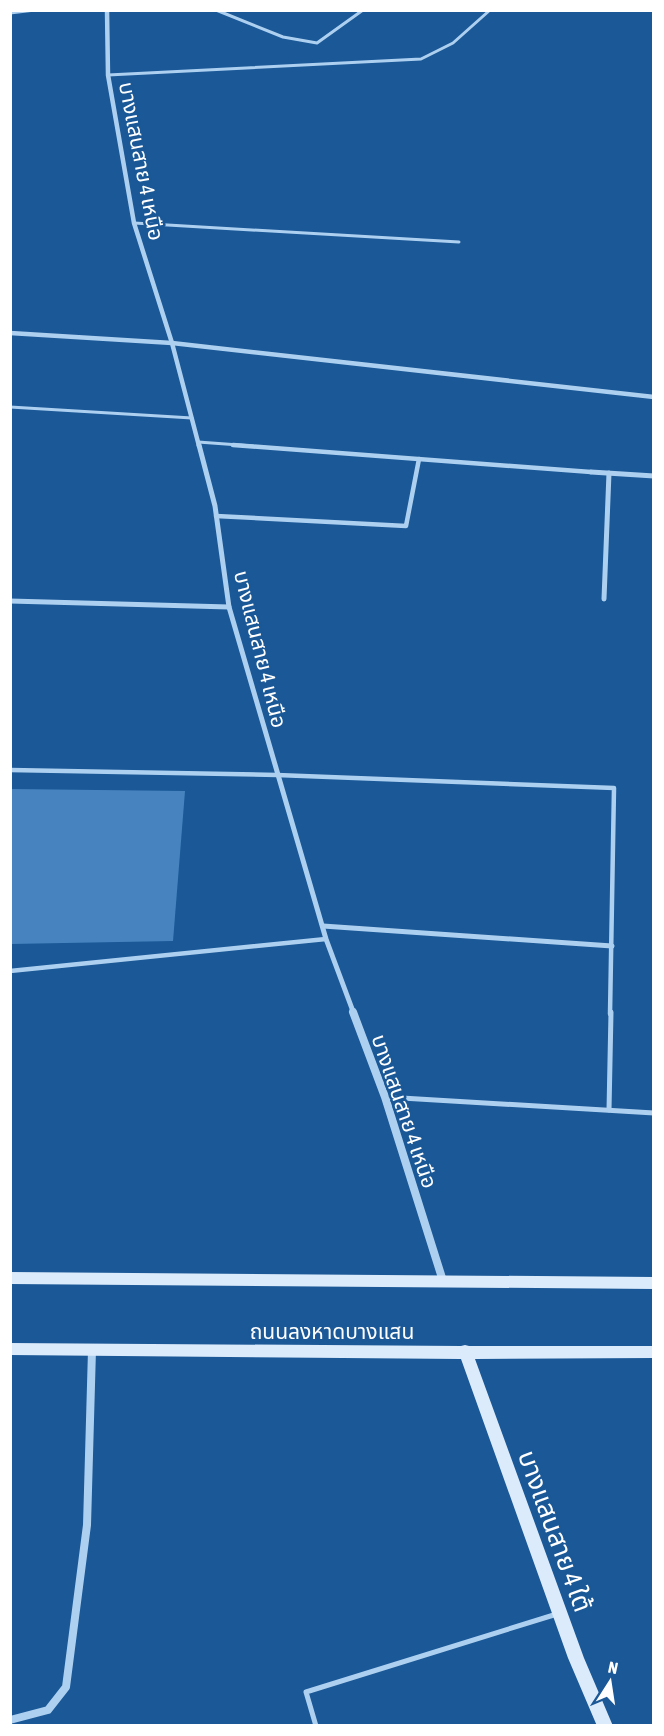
<svg xmlns="http://www.w3.org/2000/svg" width="664" height="1736" viewBox="0 0 664 1736" font-family="'Asap Condensed','Noto Sans Thai',sans-serif">
  <style>
    .building { fill: #4784bf }
    .lines { fill: none; stroke-linecap: round; stroke-linejoin: round }
    .lane-far2 { stroke: #aed0f0; stroke-width: 3 }
    .lane-far1 { stroke: #aed0f0; stroke-width: 4.5 }
    .lane { stroke: #aed0f0; stroke-width: 5 }
    .street-far2 { stroke: #aed0f0; stroke-width: 4.5 }
    .street-far1 { stroke: #aed0f0; stroke-width: 5 }
    .street { stroke: #aed0f0; stroke-width: 8 }
    .secondary { fill: #dcebfb; fill-rule: evenodd }
    .labels { text-anchor: middle; dominant-baseline: central; stroke-width: 5; stroke-linejoin: round; paint-order: stroke }
    .street-label { font-size: 21px; fill: #fff; stroke: #1a5897 }
    .near-street-label { font-size: 26px; fill: #fff; stroke: #1a5897 }
  </style>
  <rect width="100%" height="100%" fill="#1a5897"/>
  <!-- building -->
  <polygon class="building" points="10,789 185,791 173,941 10,944"/>
  <g class="lines">
    <!-- lane-far2 -->
    <g class="lane-far2">
      <polyline points="216,10 283,37 317,43 363,10"/>
      <polyline points="10,13 35,10"/>
      <polyline points="108,75 421,59 453,43 490,10"/>
      <polyline points="134,223 459,242"/>
      <polyline points="10,407 192,418"/>
      <polyline points="198,442 253,446"/>
    </g>
    <!-- lane-far1 -->
    <g class="lane-far1">
      <polyline points="233,445 591,472"/>
      <polyline points="216,516 406,526 419,459"/>
      <polyline points="10,770 277,775 614,788 610,1014"/>
      <polyline points="10,971 326,939"/>
    </g>
    <!-- lane -->
    <g class="lane">
      <polyline points="385,1097 654,1113"/>
      <polyline points="609,1110 611,1012"/>
      <polyline points="316,1726 306,1692 557,1614"/>
    </g>
    <!-- street-far2 -->
    <g class="street-far2">
      <polyline points="107,10 108,75 134,223 172,343 199,446"/>
      <polyline points="10,333 172,343 654,397"/>
    </g>
    <!-- street-far1 -->
    <g class="street-far1">
      <polyline points="199,445 215,506 229,607 326,939 354,1014"/>
      <polyline points="591,472 654,476"/>
      <polyline points="604,599 609,473"/>
      <polyline points="10,601 229,607"/>
      <polyline points="323,926 612,946"/>
    </g>
    <!-- street -->
    <g class="street">
      <polyline points="353,1012 385,1097 443,1281"/>
      <polyline points="10,1720 48,1710 66,1687 87,1525 92,1350"/>
    </g>
    <!-- secondary -->
    <g class="secondary">
      <polygon points="10,1272 654,1277 654,1289 10,1284"/>
      <polygon points="10,1343 461,1346 465,1345 469,1346 654,1346 654,1358 475,1359 584,1658 613,1726 597,1726 568,1658 461,1359 10,1355"/>
    </g>
  </g>
  <g class="labels">
    <!-- street labels -->
    <g class="street-label">
      <text transform="translate(142 161) rotate(79)">บางแสนสาย 4 เหนือ</text>
      <text transform="translate(261 649) rotate(76)">บางแสนสาย 4 เหนือ</text>
      <text transform="translate(405 1111) rotate(71)">บางแสนสาย 4 เหนือ</text>
      <text x="332" y="1331">ถนนลงหาดบางแสน</text>
    </g>
    <!-- near-street labels -->
    <g class="near-street-label">
      <text transform="translate(555 1531) rotate(70)">บางแสนสาย 4 ใต้</text>
    </g>
  </g>
  <!-- border -->
  <rect width="664" height="1736" fill="none" stroke="#ffffff" stroke-width="24"/>
  <!-- north arrow -->
  <g transform="translate(610 1682) rotate(12)" stroke="#1a5897" stroke-width="4.5" paint-order="stroke">
  <path d="M0-4.5L10 22L0 15L-10 22Z" fill="#ffffff"/>
  <text y="-9" font-size="16" font-weight="bold" text-anchor="middle" fill="#ffffff">N</text>
  </g>
</svg>
